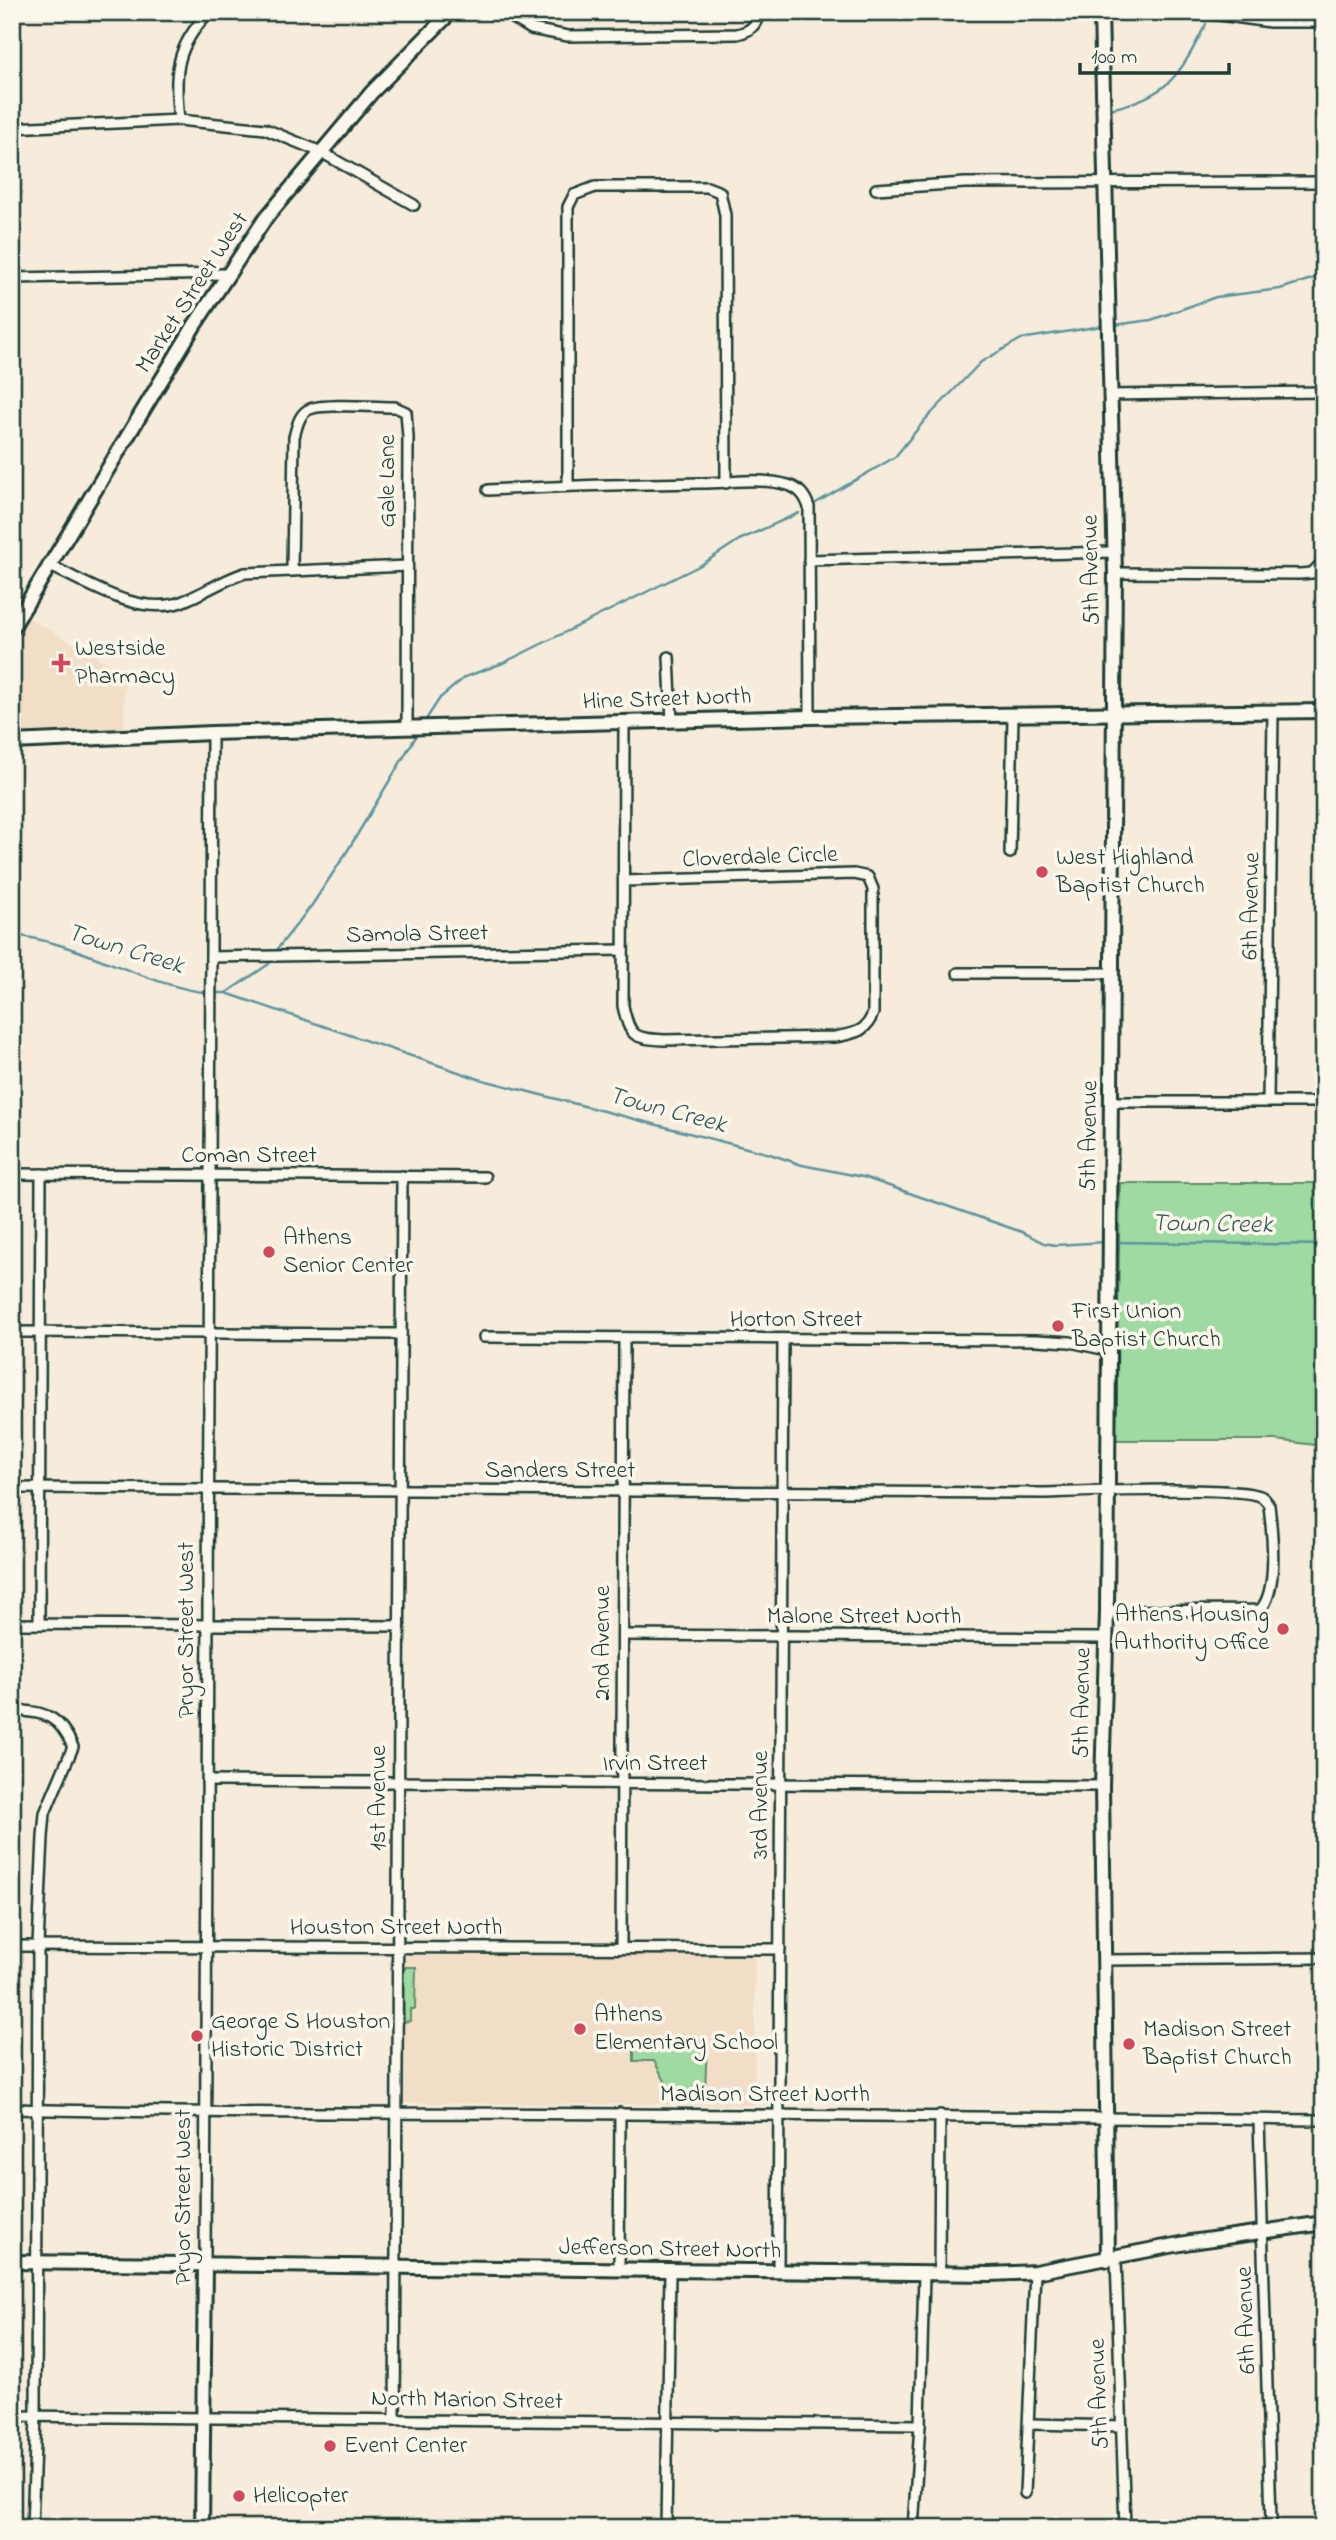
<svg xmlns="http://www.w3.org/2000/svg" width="1336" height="2540" viewBox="0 0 1336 2540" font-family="'Indie Flower',sans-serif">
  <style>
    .built { fill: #f2dec7 }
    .green { fill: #9edaa2; stroke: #5e8c6b; stroke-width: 2 }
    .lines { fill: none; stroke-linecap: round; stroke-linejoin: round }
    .stream { stroke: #5c949e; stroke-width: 2.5 }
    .street-casing { stroke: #1f3d34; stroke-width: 14 }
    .secondary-casing { stroke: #1f3d34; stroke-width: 18 }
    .street { stroke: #fbf7ec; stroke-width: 9 }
    .secondary { stroke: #fbf7ec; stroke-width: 12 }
    .poi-dot { fill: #d1495b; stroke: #fbf7ec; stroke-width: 2.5 }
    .labels { text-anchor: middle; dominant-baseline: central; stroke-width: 7; stroke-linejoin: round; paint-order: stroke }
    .street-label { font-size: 24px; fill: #1f3d34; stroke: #fbf7ec }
    .poi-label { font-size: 24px; fill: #1f3d34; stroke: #fbf7ec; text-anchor: start }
    .water-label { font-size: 26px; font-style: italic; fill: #335a57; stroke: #fbf7ec }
  </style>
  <rect width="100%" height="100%" fill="#f7ecdb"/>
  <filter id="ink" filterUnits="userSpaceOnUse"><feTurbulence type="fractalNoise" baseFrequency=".0143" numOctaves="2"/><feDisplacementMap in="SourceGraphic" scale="14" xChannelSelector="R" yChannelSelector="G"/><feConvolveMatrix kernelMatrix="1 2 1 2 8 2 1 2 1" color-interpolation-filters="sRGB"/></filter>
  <g filter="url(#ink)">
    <!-- built -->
    <g class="built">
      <polygon points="27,617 125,673 124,729 12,732 12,645"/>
      <polygon points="755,1953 755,2105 404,2103 405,1956"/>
    </g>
    <!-- green -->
    <g class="green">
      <polygon points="1120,1183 1324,1183 1324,1446 1275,1440 1116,1440"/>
      <polygon points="406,1967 416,1967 415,2009 410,2009 410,2021 404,2022 402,1972"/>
      <polygon points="683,2039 707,2040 705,2093 670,2090 654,2061 634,2061 634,2045 672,2047"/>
    </g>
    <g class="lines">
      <!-- stream -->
      <g class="stream">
        <path d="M1112,179L1110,109C1170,96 1180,74 1206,24"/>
        <polyline points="1112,186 1114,291"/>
        <polyline points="1114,325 1151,320 1216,297 1280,289 1324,275"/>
        <polyline points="816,503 895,457 924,421 981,362 1021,339 1102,326"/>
        <polyline points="423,724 440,698 465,677 503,663 701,565 739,540 799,513"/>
        <path d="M12,935C81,942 140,984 208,993"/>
        <polyline points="278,948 312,905 348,850 418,733"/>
        <polyline points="215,993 226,993 479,1079 770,1154 802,1165 863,1177 1022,1232 1044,1243 1055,1245 1107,1242"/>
        <polyline points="226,993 269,964"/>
        <polyline points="1114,1242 1324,1245"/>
      </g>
      <!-- street casing -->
      <g class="street-casing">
        <g id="street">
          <path d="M503,12L531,29L568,36L737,34C751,31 756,26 759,12"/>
          <polyline points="1198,12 1270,22 1324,22"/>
          <polyline points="1321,12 1324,126"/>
          <path d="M179,120C174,73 175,48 209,12"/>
          <polyline points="12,128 179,120 265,129 321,152 414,205"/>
          <polyline points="876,189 965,183 1324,182"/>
          <polyline points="12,278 226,274"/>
          <polyline points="1109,395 1324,392"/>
          <polyline points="568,485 568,207 574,195 595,187 707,187 720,192 725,215 726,483"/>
          <path d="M488,490C559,486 631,484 702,483C729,483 762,477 788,485C800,489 805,496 809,507L810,717"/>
          <polyline points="809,560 1113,552"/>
          <path d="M48,565C87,582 137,617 181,602C203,594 222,580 245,573L407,566"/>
          <path d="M292,569L294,437C297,427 299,413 310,409C324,403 377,407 395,407L406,412L408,437L407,727"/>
          <polyline points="1115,573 1300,574 1312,573 1324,561"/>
          <polyline points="669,657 672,721"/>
          <path d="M624,723L623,1006C630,1037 633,1038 664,1040L835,1037C854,1033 866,1033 873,1013V889L868,877L854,874L624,881"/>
          <polyline points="1010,853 1013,716"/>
          <polyline points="211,957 623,950"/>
          <polyline points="958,973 1112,973"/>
          <polyline points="1112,1102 1324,1102"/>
          <polyline points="1268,1102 1273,712"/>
          <polyline points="12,1174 485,1177"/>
          <polyline points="12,1332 401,1334"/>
          <polyline points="484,1337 1036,1340 1070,1342 1107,1350"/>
          <path d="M12,1488L1044,1493C1078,1492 1241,1485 1262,1497C1265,1499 1267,1502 1269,1505C1272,1531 1279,1591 1260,1610L1107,1611"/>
          <polyline points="12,1624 399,1626"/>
          <polyline points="39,1624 41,1174"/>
          <polyline points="623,1635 1106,1638"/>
          <path d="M12,1710C47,1712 59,1716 73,1747L45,1813L43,1837L38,1945L36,2416L32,2528"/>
          <polyline points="207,1781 1102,1786"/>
          <polyline points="12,1946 780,1949"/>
          <polyline points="621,1948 624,1338"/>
          <polyline points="1104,1960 1324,1958"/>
          <path d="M12,2109C217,2115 421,2112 625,2114C858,2115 1091,2119 1324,2120"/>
          <polyline points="1259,2120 1271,2519"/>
          <polyline points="1116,2258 1125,2528"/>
          <polyline points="205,2266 212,733"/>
          <polyline points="619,2270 620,2113"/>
          <polyline points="778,2272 783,1339"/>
          <polyline points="939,2274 940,2115"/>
          <polyline points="12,2416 920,2425"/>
          <polyline points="395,2420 402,1176"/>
          <polyline points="1029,2424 1122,2426"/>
          <polyline points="1025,2493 1035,2272"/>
          <polyline points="666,2528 670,2271"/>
          <polyline points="913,2528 920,2425 924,2274"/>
        </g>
      </g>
      <!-- secondary casing -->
      <g class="secondary-casing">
        <g id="secondary">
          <polyline points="1101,12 1115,573 1107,1611 1102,1786 1108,2260"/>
          <polyline points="12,628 194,326 265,219 372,92 451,12"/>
          <polyline points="12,742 212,733 810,717 1324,711"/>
          <polyline points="12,2262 990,2274 1035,2272 1191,2242 1324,2223"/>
          <polyline points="202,2528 205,2266"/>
        </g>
      </g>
      <!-- street -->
      <use href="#street" class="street"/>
      <!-- secondary -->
      <use href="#secondary" class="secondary"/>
    </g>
  </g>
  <!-- markers -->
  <g class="poi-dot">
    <path d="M57.5 652.5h7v7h7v7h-7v7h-7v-7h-7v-7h7z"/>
    <circle cx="1042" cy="872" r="7"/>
    <circle cx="269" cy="1252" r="7"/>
    <circle cx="1058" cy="1326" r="7"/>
    <circle cx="1283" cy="1629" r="7"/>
    <circle cx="580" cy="2029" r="7"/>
    <circle cx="197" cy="2036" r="7"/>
    <circle cx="1129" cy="2044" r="7"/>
    <circle cx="330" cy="2446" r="7"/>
    <circle cx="239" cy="2496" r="7"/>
  </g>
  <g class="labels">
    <!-- street labels -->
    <g class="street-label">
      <text transform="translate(193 293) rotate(-57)">Market Street West</text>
      <text transform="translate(388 481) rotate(-90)">Gale Lane</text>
      <text transform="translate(1092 570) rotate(-91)">5th Avenue</text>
      <text transform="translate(667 700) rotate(-2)">Hine Street North</text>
      <text transform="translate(760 858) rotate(-2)">Cloverdale Circle</text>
      <text transform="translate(1252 906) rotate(-89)">6th Avenue</text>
      <text transform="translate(417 935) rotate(-1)">Samola Street</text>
      <text transform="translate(1090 1136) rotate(-89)">5th Avenue</text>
      <text x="249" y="1156">Coman Street</text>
      <text x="796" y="1320">Horton Street</text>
      <text x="560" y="1471">Sanders Street</text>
      <text x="864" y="1617">Malone Street North</text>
      <text transform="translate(187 1630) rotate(-90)">Pryor Street West</text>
      <text transform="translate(603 1643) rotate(-90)">2nd Avenue</text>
      <text transform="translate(1083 1703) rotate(-89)">5th Avenue</text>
      <text x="655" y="1764">Irvin Street</text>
      <text transform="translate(379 1798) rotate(-90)">1st Avenue</text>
      <text transform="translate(761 1805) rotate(-90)">3rd Avenue</text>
      <text x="396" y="1928">Houston Street North</text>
      <text x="765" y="2095">Madison Street North</text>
      <text transform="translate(184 2197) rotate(-90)">Pryor Street West</text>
      <text transform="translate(670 2250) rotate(1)">Jefferson Street North</text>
      <text transform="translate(1247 2320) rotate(-92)">6th Avenue</text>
      <text transform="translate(1100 2394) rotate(-92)">5th Avenue</text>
      <text transform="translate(467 2401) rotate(1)">North Marion Street</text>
    </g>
    <!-- poi labels -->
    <g class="poi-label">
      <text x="75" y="649">Westside<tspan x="75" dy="28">Pharmacy</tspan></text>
      <text x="1056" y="858">West Highland<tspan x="1056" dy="28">Baptist Church</tspan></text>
      <text x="283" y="1238">Athens<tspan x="283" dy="28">Senior Center</tspan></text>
      <text x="1072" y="1312">First Union<tspan x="1072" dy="28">Baptist Church</tspan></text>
      <text x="1269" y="1615" text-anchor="end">Athens Housing<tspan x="1269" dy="28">Authority Office</tspan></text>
      <text x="594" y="2015">Athens<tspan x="594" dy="28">Elementary School</tspan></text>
      <text x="211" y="2022">George S Houston<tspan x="211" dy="28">Historic District</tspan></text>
      <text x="1143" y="2030">Madison Street<tspan x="1143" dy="28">Baptist Church</tspan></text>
      <text x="344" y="2446">Event Center</text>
      <text x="253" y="2496">Helicopter</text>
    </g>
    <!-- water labels -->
    <g class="water-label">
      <text transform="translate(125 950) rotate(17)">Town Creek</text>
      <text transform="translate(667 1111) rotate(15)">Town Creek</text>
      <text transform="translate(1212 1225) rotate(1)">Town Creek</text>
    </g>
  </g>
  <!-- margin -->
  <rect width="1336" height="2540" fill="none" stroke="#fbf7ec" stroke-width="42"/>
  <rect x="21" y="21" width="1294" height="2498" fill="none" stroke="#1f3d34" stroke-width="2.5" filter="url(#ink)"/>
  <!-- scale -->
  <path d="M1080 63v10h149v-10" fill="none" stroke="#1f3d34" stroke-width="3.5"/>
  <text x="1091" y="63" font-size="21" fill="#1f3d34" stroke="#fbf7ec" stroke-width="5" paint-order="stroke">100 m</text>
</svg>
